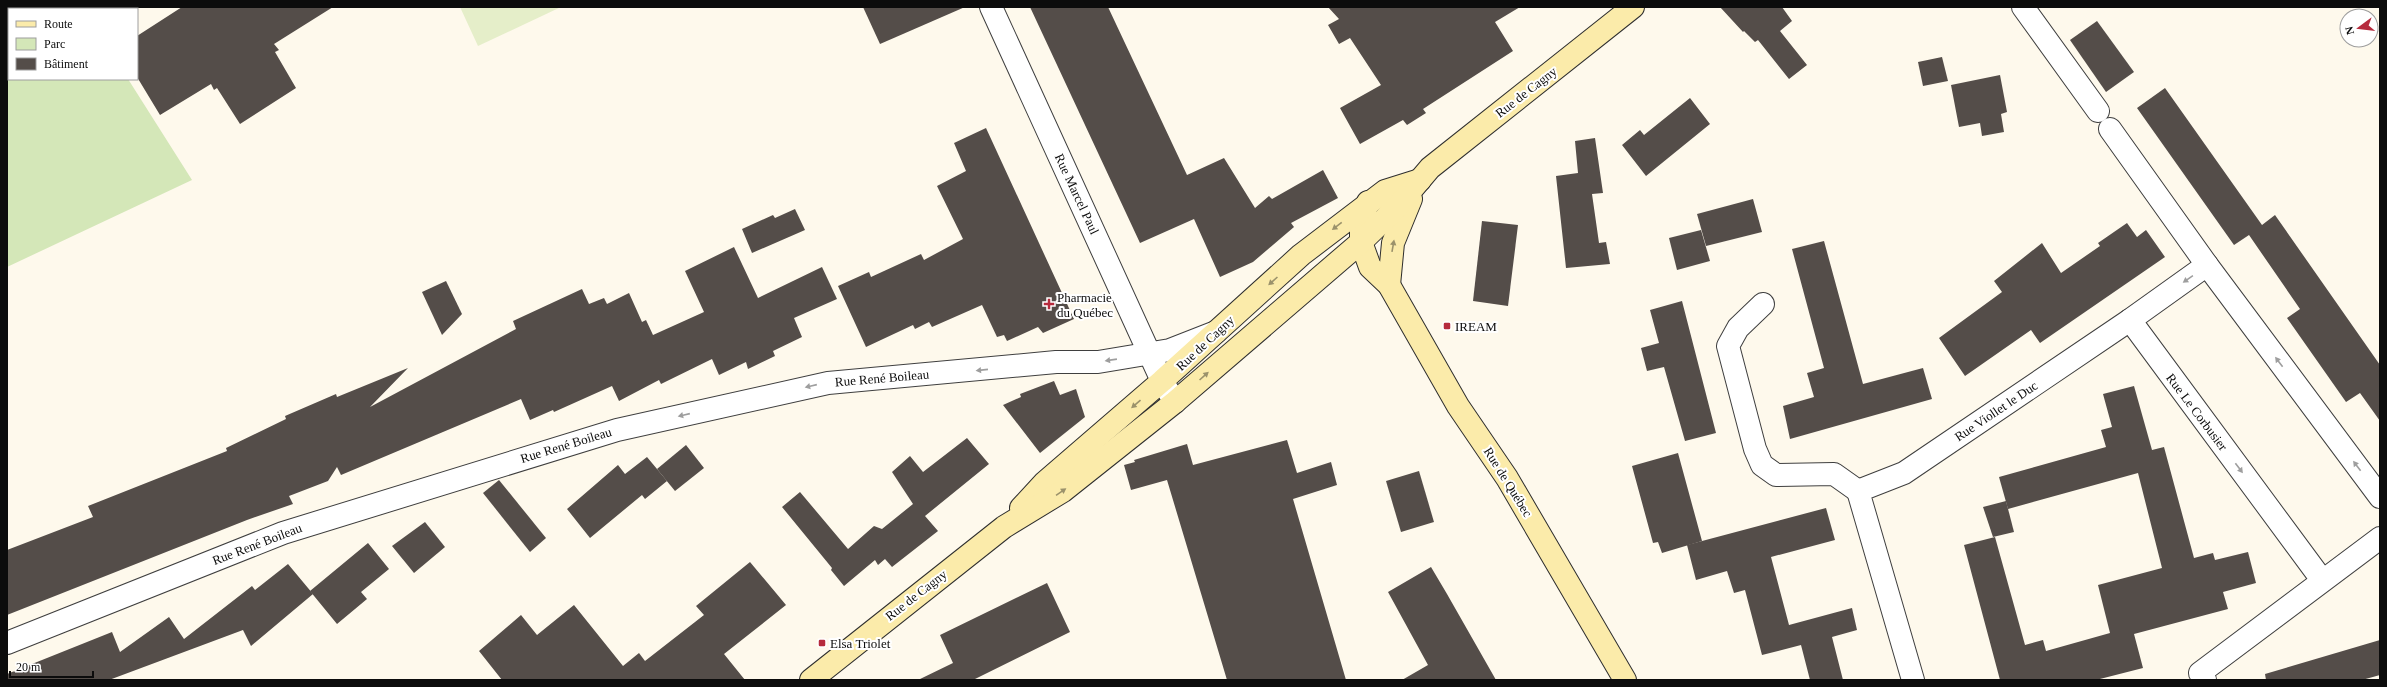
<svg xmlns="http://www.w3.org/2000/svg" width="2387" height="687" viewBox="0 0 2387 687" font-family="'Times New Roman',serif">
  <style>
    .green { fill: #d4e7b8 }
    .pitch { fill: #e5eec9 }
    .building { fill: #544d49 }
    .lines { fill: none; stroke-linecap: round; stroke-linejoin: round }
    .street-casing { stroke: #3f3f3f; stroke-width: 24 }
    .secondary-casing { stroke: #2e2e2e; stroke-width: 24 }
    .street { stroke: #fff; stroke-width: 22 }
    .secondary { stroke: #fbebaa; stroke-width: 22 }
    .oneway { fill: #9b926b }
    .oneway2 { fill: #9e9e9e }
    .poi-dot { fill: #b62b3d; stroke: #fff; stroke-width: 1.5 }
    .labels { text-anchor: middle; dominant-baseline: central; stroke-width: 4; stroke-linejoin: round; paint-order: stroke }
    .street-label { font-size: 13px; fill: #0c0c0c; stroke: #fff }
    .poi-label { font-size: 13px; fill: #0c0c0c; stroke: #fff; text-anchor: start }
  </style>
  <rect width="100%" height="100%" fill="#fef9ec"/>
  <!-- green -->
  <g class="green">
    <polygon points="42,7 83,7 84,9 38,9"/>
    <polygon points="9,28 9,79 128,79 192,180 7,267 7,29"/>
  </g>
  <!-- pitch -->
  <polygon class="pitch" points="460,7 561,7 478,46"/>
  <!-- building -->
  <g class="building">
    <polygon points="182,7 333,7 274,44 279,50 275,52 296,88 240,124 217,88 214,90 211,84 160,115 137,77 137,36"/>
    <polygon points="863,7 965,7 880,44"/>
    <polygon points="1030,7 1108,7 1187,175 1224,158 1255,208 1269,196 1272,199 1323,170 1338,198 1291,223 1294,227 1253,262 1220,277 1194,219 1140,243"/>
    <polygon points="1328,7 1520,7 1495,22 1513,51 1423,109 1426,113 1407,125 1403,120 1360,144 1340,108 1381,85 1350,38 1339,44 1328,25 1339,19"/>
    <polygon points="1720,7 1782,7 1792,21 1780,31 1807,65 1789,79 1758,40 1755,42 1744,31 1743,32"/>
    <polygon points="2097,21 2134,72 2106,92 2070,40"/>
    <polygon points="1942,57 1948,81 1923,86 1918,62"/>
    <polygon points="2000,75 2007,112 2001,114 2004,132 1982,136 1980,123 1959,127 1951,85"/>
    <polygon points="2165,88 2262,225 2275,215 2380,365 2380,421 2360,393 2346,402 2287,318 2300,309 2249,235 2234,245 2137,108"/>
    <polygon points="1690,98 1710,124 1646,176 1622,145 1640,130 1644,135"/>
    <polygon points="986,128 1074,319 1043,333 1038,327 1007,341 1004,335 997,337 982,305 932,327 929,322 915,329 913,325 866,347 838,286 869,272 871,277 921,254 924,260 963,239 937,186 966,171 954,143"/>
    <polygon points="1595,138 1603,193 1592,194 1599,243 1606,242 1610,264 1566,268 1556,176 1578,173 1575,141"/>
    <polygon points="1753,199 1762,232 1706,246 1697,214"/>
    <polygon points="795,209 805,230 752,253 742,229 773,215 775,218"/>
    <polygon points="1482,221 1518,225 1508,306 1473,301"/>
    <polygon points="2127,223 2137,237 2146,230 2165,257 2040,343 2031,330 1965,376 1939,338 2002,292 1994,281 2042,243 2061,273 2100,246 2098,243"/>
    <polygon points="1701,230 1710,261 1677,270 1669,238"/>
    <polygon points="1824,241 1863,384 1923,368 1932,399 1790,439 1783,406 1814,397 1807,373 1824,368 1792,249"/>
    <polygon points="734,247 758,298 822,267 837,299 794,318 802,337 773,351 775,356 748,369 746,362 719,375 712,359 661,384 659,380 619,401 612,386 554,412 553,410 530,420 521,399 341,475 337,467 328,481 289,496 293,504 247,520 7,615 7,550 93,517 88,506 227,451 226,448 286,419 285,416 336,394 337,397 408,368 370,407 516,329 513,321 582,289 589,304 604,298 607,304 629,293 642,322 646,320 653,335 704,312 685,271"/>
    <polygon points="446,281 462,314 442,335 422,292"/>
    <polygon points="1682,301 1716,433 1685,441 1664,367 1647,371 1641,348 1659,343 1650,310"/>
    <polygon points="1054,381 1060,395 1076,389 1085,417 1040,453 1003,405 1021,397 1020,394"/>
    <polygon points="2134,386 2152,450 2164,447 2194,558 2213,553 2215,560 2248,552 2256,583 2223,592 2228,609 2134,634 2143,668 2096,680 2000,680 1964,545 1995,537 2025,645 2043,640 2046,651 2110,633 2098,585 2162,568 2138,473 2008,509 1999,477 2106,447 2101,430 2112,427 2103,394"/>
    <polygon points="967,438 989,464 925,516 938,531 892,567 885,559 878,565 875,560 844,586 831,570 832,568 782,507 800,492 848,549 874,526 882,529 913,504 892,472 910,456 923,472"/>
    <polygon points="1287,440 1297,473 1331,462 1337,485 1293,499 1346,680 1227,680 1167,480 1131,490 1124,465 1135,462 1134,460 1187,444 1193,465"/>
    <polygon points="686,445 704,468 675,491 657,469"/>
    <polygon points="1678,453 1702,541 1662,553 1658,542 1653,543 1632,466"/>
    <polygon points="647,457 667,481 645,499 642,495 590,538 567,509 618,465 625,474"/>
    <polygon points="1419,471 1434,522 1401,532 1386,481"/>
    <polygon points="499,480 546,538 530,552 483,493"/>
    <polygon points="2006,501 2014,532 1993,537 1983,507"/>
    <polygon points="1826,508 1835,540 1771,557 1789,625 1852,608 1857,630 1832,637 1843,680 1810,680 1801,645 1762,655 1745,590 1734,593 1727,571 1696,580 1687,545"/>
    <polygon points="425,522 445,547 414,573 392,546"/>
    <polygon points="368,543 389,569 361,592 367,599 337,624 310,591"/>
    <polygon points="750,562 786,605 724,654 745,680 502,680 479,651 521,615 537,635 574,605 623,666 639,653 645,661 704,615 696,606"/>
    <polygon points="288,564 313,594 251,646 243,630 109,680 7,680 7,674 112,632 120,652 169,617 184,639 252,586 255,590"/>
    <polygon points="1431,567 1447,594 1496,680 1402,680 1428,665 1388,592"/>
    <polygon points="1047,583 1070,632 973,680 918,680 953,663 940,635"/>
    <polygon points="2380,640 2380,675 2362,680 2266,680 2265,674"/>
  </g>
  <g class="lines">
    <!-- street casing -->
    <g class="street-casing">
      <g id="street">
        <polyline points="991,7 1162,381 1175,402"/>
        <polyline points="2023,7 2098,111"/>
        <polyline points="2110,129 2207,265"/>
        <polyline points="1763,304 1738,328 1728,346 1755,449 1762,465 1776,475 1834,474 1858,491"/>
        <polyline points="2322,580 2130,320 2207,265 2380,497"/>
        <polyline points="7,643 283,533 617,430 828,383 1056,362 1098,362 1170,350 1216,332"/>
        <polyline points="1913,680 1858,491 1904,473 2130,320"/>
        <polyline points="2205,680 2200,673 2380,538"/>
      </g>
    </g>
    <!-- secondary casing -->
    <g class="secondary-casing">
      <g id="secondary">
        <polyline points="1368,202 1361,224 1361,242 1370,267 1389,285 1458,406 1507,478 1625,680"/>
        <polyline points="1389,285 1393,243 1411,199"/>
        <polyline points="1021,508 1045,482 1162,381 1301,255 1385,191 1420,180"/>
        <polyline points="811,680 1004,527 1063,491 1175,402 1361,242 1397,207 1430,168 1633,7"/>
      </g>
    </g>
    <!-- street -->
    <use href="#street" class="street"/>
    <!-- secondary -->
    <use href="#secondary" class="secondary"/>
  </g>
  <!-- one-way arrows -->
  <defs><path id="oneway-solid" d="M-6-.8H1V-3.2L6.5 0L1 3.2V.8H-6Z"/></defs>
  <g class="oneway">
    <use href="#oneway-solid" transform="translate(1337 226) rotate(142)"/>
    <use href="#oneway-solid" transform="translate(1393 246) rotate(-80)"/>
    <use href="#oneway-solid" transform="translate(1273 281) rotate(138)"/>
    <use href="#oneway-solid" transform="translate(1204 376) rotate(-42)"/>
    <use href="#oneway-solid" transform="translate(1136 404) rotate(139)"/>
    <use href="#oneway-solid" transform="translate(1061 492) rotate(-34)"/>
  </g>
  <g class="oneway2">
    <use href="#oneway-solid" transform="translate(2188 279) rotate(145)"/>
    <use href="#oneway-solid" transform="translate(1111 360) rotate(172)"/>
    <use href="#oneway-solid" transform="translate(2279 362) rotate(-127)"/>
    <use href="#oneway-solid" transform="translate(982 370) rotate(174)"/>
    <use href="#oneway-solid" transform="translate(811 386) rotate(167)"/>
    <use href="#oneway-solid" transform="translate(684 415) rotate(167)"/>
    <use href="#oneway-solid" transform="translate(2357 466) rotate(-127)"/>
    <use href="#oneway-solid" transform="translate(2239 468) rotate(53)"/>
  </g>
  <!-- markers -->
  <g class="poi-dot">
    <path d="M1047 298h4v4h4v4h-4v4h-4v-4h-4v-4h4z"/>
    <rect x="1443" y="322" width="8" height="8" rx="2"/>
    <rect x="818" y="639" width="8" height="8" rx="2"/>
  </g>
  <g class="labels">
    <!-- street labels -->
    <g class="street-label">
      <text transform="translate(1526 92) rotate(-38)">Rue de Cagny</text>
      <text transform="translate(1077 194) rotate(65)">Rue Marcel Paul</text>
      <text transform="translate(1205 343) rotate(-43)">Rue de Cagny</text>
      <text transform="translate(882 378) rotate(-5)">Rue René Boileau</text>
      <text transform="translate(1996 411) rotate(-34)">Rue Viollet le Duc</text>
      <text transform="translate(2197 412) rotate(53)">Rue Le Corbusier</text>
      <text transform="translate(566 445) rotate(-17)">Rue René Boileau</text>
      <text transform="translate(1508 482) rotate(58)">Rue de Québec</text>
      <text transform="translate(257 544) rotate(-21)">Rue René Boileau</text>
      <text transform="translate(916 595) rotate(-38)">Rue de Cagny</text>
    </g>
    <!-- poi labels -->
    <g class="poi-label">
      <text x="1057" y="297">Pharmacie<tspan x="1057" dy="15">du Québec</tspan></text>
      <text x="1455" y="326">IREAM</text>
      <text x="830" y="643">Elsa Triolet</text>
    </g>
  </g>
  <!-- border -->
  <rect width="2387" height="687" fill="none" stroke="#0c0c0c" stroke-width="16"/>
  <!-- legend -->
  <rect x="8" y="8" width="130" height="72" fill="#ffffff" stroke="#9e9e9e"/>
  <rect x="16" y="21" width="20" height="6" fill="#fbebaa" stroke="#9e9e9e"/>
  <text x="44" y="28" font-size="12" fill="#0c0c0c">Route</text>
  <rect x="16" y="38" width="20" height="12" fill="#d4e7b8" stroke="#9e9e9e"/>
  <text x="44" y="48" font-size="12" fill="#0c0c0c">Parc</text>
  <rect x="16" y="58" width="20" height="12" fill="#544d49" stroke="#9e9e9e"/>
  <text x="44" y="68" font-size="12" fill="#0c0c0c">Bâtiment</text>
  <!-- north arrow -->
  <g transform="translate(2359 28) rotate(255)"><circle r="19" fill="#ffffff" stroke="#9e9e9e"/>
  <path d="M0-3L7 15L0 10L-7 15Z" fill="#b62b3d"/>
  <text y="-6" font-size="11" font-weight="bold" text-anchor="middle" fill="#0c0c0c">N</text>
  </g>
  <!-- scale -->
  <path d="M10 671v6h83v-6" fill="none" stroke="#0c0c0c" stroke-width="2"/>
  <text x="16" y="671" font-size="12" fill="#0c0c0c" stroke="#ffffff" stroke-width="3" paint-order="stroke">20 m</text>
</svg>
